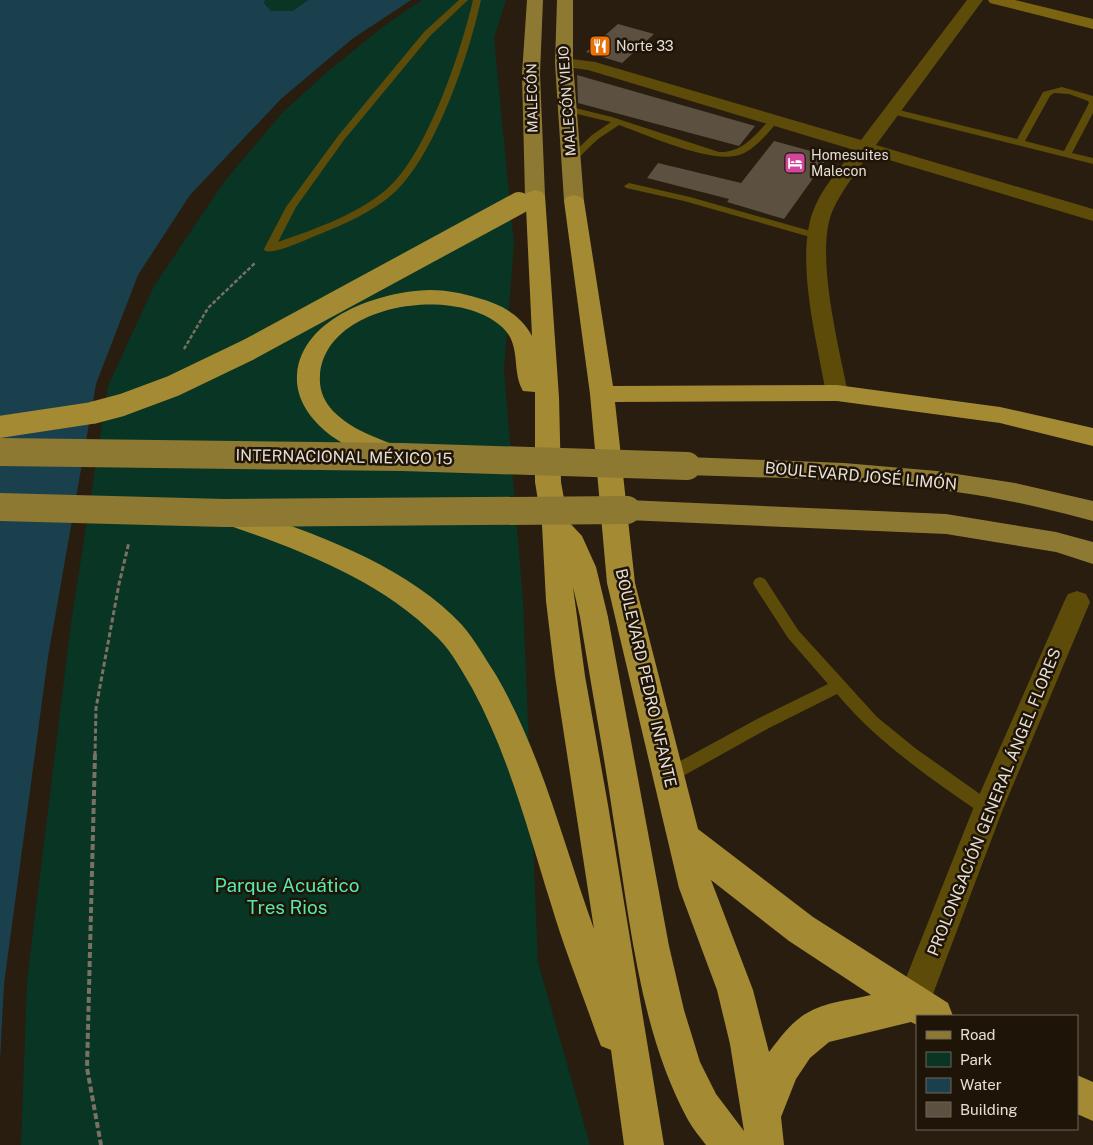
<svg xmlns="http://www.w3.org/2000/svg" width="1093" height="1145" viewBox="0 0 1093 1145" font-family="'Public Sans',sans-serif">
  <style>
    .green { fill: #083524 }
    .water { fill: #1a404d }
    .building { fill: #5c5041 }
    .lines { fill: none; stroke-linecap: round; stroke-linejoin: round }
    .path-far2 { stroke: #7a7064; stroke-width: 2.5; stroke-dasharray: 4 2; stroke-linecap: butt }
    .path-far1 { stroke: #7a7064; stroke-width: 3; stroke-dasharray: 5 2.5; stroke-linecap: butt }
    .path { stroke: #7a7064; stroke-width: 4; stroke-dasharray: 6 3; stroke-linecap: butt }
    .lane { fill: #5d4b09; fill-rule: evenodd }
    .street { fill: #5d4b09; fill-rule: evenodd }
    .secondary { fill: #7b6411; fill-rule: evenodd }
    .primary { fill: #8e7933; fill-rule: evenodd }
    .highway { fill: #a48a33; fill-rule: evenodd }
    .primary-bridge { stroke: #8e7933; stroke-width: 28 }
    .highway-bridge { stroke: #a48a33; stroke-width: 22 }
    .labels { text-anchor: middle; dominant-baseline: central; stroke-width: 5; stroke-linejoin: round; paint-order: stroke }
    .far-poi-label { font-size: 14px; fill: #e7dfd6; stroke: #1e1407; text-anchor: start }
    .far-street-label { font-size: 14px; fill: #e7dfd6; stroke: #1e1407 }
    .street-label { font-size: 16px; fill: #e7dfd6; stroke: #1e1407 }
    .near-park-label { font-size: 19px; fill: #55e9ae; stroke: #1e1407 }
  </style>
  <rect width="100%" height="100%" fill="#281d0f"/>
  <!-- green -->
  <g class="green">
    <polygon points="265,0 308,0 293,11 271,11 264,2"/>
    <polygon points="422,0 506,0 494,38 514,244 504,370 523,601 538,962 590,1145 21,1145 27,981 71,623 108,386 154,286 224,182 282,113 327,72 384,26"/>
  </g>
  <!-- water -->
  <polygon class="water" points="0,0 265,0 264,3 271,11 293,11 308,0 411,0 352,39 281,99 190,195 138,275 96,384 48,657 4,984 0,1061"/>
  <!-- building -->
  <g class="building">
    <polygon points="618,24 654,34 622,63 586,52"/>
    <polygon points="577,75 755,126 739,146 578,103"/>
    <polygon points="774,141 829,156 784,219 727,202 729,199 647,178 658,163 741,183"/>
  </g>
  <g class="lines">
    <!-- path-far2 -->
    <polyline class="path-far2" points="184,349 208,308 256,262"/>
    <!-- path-far1 -->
    <polyline class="path-far1" points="95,756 96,708 119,584 129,542"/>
    <!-- path -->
    <polyline class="path" points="95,754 87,1068 101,1145"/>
    <!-- lane -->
    <g class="lane">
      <path d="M459,0H468L430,36L344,140L296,207L278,242C315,229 356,215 387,189C427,154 461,52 473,0H481C469,55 436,153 395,192C373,212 343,225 315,236C305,240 276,254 265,251L264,249L286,207L338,136L424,32Z"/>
      <path d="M1062,87L1093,96V113L1072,153L1093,158V164L888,113L886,111L891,108L1017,139L1043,92ZM1054,93L1069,94L1088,101L1089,103L1064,151L1025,141L1050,96Z"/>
      <path d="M567,106L612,117L719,152C743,153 756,134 771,118L774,117L779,120C769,132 756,148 742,154C715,166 647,135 619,125L598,139L574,162L571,163L566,160L568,158L592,135L611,122L564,111L562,109Z"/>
      <polygon points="629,183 690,197 821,234 822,236 817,239 684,201 626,188 624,186"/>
      <path d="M760,577L765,579L798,630L877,717L915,748L994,804L996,809L994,814L988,816L982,814C930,778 878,743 837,694L769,728L674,781L668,783L662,781L660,776L662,771L759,718L828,684L788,638L755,587L753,583L755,579Z"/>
    </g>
    <!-- street -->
    <g class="street">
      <path d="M967,0H983L876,145L1093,209V221L869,154C856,173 841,191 832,212C815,255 839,347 848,393L845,398L837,401L829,398L826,393C817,342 796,263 812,214C820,190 839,169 854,150L588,70L558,66L556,63L558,60L564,58L595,62L861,140Z"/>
      <polygon points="1077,591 1086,594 1090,602 1003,809 925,1015 917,1016 917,1019 913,1020 901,1015 896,1003 973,809 1064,602 1068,594"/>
    </g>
    <!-- secondary -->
    <polygon class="secondary" points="988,0 1015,0 1093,19 1093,29 990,3"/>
    <!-- primary -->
    <g class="primary">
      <polygon points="527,0 543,0 540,74 545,196 542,200 535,202 528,200 525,196 522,74"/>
      <polygon points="557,0 573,0 573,63 584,201 581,205 574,207 567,205 564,201 555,63"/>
      <path d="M687,457L844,463L937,471L1015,483L1093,501V521C1048,509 1002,498 956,492C867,479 776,478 687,475L678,472L674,466L678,460Z"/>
      <polygon points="627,500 946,514 1056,532 1093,542 1093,564 1056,552 946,534 627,520 618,517 614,510 618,503"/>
    </g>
    <!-- highway -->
    <g class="highway">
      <path d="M535,190L542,192L545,196L559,397L561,482L568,521L582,536L596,567L608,617L669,946L684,1010L700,1062L716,1094L744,1131L730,1044L717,990L679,888L607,583L590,394L564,201L567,197L574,195L581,197L584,201L613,386L837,385L1000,407L1093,428V446L1000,423L837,401L615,402L635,583L698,829L813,917L948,1003L953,1016H917V1025L911,1022L829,1042L810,1058L796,1079L781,1117L784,1145H706C700,1137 693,1129 688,1120C640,1032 630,921 614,823C604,754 591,686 580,617L573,587L585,676L608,805L664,1145H624L611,1050L601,1046L596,1033C581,990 564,948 551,904C528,831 509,756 472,688C462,671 452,652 438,638C378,578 297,549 219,522L215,515L219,508L228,505C305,529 406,564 462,625C475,640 485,658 496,675C542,754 563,843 594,929L555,676L546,601L542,525L535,482V392L523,391C511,371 522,345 502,327C455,284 324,304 320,376C319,390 324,401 333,411C354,432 381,439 407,450L411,456L407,462C389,468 352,450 336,439C315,425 295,402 297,375C301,317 381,291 430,290C446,290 462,293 478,298C501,304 521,315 532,336L526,207L519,209L512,207L509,203L512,199ZM711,880L789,941L871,995C850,1000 825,1002 807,1013C791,1022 780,1038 769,1052L753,990Z"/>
      <polygon points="1077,1075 1093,1082 1093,1121 1077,1114"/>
    </g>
    <!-- primary-bridge -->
    <g class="primary-bridge">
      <polyline points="0,452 402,457 687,466"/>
      <polyline points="0,507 224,513 627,510"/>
    </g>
    <!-- highway-bridge -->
    <polyline class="highway-bridge" points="0,427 92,413 122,405 173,386 248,350 519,203"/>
  </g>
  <!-- icons -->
  <defs>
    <g id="restaurant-square" transform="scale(1.125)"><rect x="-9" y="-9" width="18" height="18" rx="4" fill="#e8710a" stroke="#1e1407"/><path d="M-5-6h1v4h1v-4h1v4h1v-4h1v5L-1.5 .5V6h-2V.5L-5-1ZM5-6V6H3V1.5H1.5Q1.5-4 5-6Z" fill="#fff"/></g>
    <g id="hotel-square" transform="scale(1.125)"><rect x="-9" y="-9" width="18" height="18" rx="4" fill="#d1479c" stroke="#1e1407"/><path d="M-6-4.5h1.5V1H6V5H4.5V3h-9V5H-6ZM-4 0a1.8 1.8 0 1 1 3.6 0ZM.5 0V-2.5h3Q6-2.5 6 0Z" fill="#fff"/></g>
  </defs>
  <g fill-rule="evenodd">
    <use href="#restaurant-square" x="600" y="46"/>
    <use href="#hotel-square" x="795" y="163"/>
  </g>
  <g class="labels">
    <!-- far-poi labels -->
    <g class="far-poi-label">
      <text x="616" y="46">Norte 33</text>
      <text x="811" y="155">Homesuites<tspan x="811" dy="16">Malecon</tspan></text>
    </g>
    <!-- far-street labels -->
    <g class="far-street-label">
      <text transform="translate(532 98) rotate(-91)">MALECÓN</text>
      <text transform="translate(567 101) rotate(-94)">MALECÓN VIEJO</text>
    </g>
    <!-- street labels -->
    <g class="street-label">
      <text transform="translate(344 457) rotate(1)">INTERNACIONAL MÉXICO 15</text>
      <text transform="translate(861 476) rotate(5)">BOULEVARD JOSÉ LIMÓN</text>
      <text transform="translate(646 678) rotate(77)">BOULEVARD PEDRO INFANTE</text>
      <text transform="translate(994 802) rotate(-68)">PROLONGACIÓN GENERAL ÁNGEL FLORES</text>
    </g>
    <!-- near-park labels -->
    <g class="near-park-label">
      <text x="287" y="885">Parque Acuático<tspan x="287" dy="22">Tres Rios</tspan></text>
    </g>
  </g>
  <!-- legend -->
  <rect x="916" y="1015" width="162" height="115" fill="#1e1407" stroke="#6e655a"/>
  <rect x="926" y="1031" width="25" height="8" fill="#8e7933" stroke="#6e655a"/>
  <text x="960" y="1040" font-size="15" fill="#e7dfd6">Road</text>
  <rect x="926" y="1052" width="25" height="15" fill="#083524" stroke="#6e655a"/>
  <text x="960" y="1065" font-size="15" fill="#e7dfd6">Park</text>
  <rect x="926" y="1078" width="25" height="15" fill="#1a404d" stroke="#6e655a"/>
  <text x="960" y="1090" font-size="15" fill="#e7dfd6">Water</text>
  <rect x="926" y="1102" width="25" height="15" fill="#5c5041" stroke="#6e655a"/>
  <text x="960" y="1115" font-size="15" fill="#e7dfd6">Building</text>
</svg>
